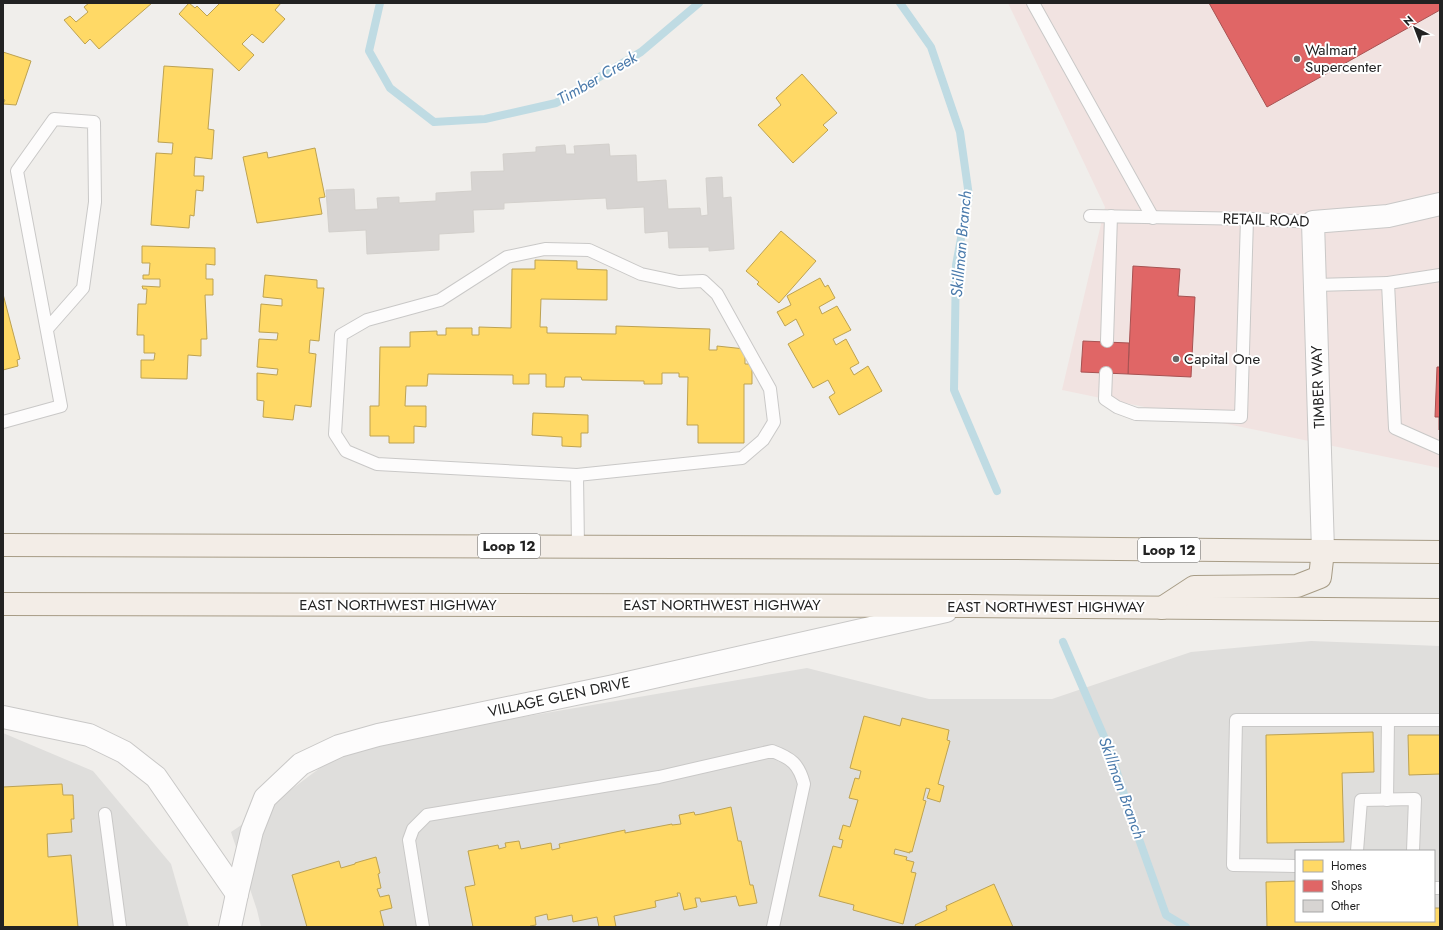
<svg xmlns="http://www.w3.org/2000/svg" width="1443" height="930" viewBox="0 0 1443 930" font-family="Jost,sans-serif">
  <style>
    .residential { fill: #dfdedc; fill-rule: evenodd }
    .commercial { fill: #f1e3e1 }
    .homes { fill: #ffd966; stroke: #bda252 }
    .shops { fill: #e06666; stroke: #a75252 }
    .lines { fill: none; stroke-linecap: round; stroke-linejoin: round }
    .stream { stroke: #bfdbe3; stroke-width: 8 }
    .building { fill: #d7d4d2; stroke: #d3d0cc }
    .lane-casing { stroke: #c9c8c7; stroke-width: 14 }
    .street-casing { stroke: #c9c8c7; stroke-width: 24 }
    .primary-casing { stroke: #a79c86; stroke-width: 24 }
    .lane { stroke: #fdfcfc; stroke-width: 12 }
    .street { stroke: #fdfcfc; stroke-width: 22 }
    .primary { stroke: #f3ede7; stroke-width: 22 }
    .poi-dot { fill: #6a6968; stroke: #fff; stroke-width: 1.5 }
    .labels { text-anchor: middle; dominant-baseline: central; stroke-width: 4; stroke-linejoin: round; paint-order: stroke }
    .shield { fill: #fff; stroke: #646464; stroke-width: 1 }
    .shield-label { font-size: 14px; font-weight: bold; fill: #222 }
    .poi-label { font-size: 15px; fill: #222; stroke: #fff; text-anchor: start }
    .street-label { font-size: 15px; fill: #222; stroke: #fff }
    .water-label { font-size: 16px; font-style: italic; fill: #4a7aab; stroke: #fff }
  </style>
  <rect width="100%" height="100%" fill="#f0eeeb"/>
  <!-- residential -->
  <g class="residential">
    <path d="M1311,641L1440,646V927H261L257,910L231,832L261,812L348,747L807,668L929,699H1052L1191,652ZM1296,851H1434V921H1296Z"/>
    <polygon points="3,733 93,771 171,864 189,927 3,927"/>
  </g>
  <!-- commercial -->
  <polygon class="commercial" points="1008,3 1440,3 1440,468 1062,390 1105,207"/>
  <!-- homes -->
  <g class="homes">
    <polygon points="89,3 152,3 99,49 90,39 85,44 64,20 70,16 76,22 88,12 84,7"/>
    <polygon points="189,3 195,8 197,6 207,16 219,4 218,3 281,3 275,10 285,19 263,43 252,34 242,44 254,55 239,71 179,14"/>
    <polygon points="3,52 31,61 16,105 3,104 5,100 3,99"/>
    <polygon points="164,66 213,69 208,129 214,130 212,159 195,157 194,176 204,176 203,191 196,190 194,216 190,215 189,228 151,225 156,153 172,154 173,143 158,142"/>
    <polygon points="802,74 837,113 823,125 828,130 793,163 758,125 781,105 776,98"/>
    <polygon points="315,148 325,197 319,198 322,214 257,223 243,157 267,152 268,158"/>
    <polygon points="781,231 816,261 779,303 757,284 759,282 746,271"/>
    <polygon points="142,246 215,248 215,265 206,264 206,279 213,279 213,295 205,295 207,339 201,339 201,356 188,355 187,379 141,378 141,360 154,360 155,353 144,353 144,335 137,335 138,304 146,304 147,289 143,289 142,286 160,287 160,279 143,279 143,275 149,275 150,263 142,263"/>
    <polygon points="535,260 577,261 577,269 607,270 607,300 541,299 540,327 547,327 547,333 616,334 616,326 710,329 709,350 717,350 717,346 745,349 745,364 752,364 752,384 744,384 744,443 698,443 698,425 687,425 688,377 679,377 679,373 662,373 662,384 644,384 644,381 582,380 581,377 565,377 564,387 546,387 546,374 529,374 529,384 513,384 513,375 428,374 427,386 406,386 405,406 426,406 426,427 414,426 414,443 389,443 389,436 370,436 370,406 379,406 380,347 410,347 410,332 437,331 437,335 446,335 446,328 472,328 472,335 479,335 479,327 511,328 512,269 535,269"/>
    <polygon points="265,275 317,280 317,288 324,288 319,341 310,340 309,353 316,354 311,407 295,405 293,420 263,417 264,401 257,400 257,373 277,375 278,369 257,367 259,339 277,340 278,333 259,332 261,304 282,306 282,299 263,297"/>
    <polygon points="820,278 825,287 828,285 835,298 819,307 822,314 837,306 851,330 833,339 836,345 846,339 859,363 850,368 854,375 868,366 882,391 839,415 829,397 835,393 828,380 813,388 788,344 804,335 796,319 785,326 777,312 791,305 787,296"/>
    <polygon points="3,294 20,359 17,360 18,366 3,370"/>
    <polygon points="533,413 588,415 588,433 581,433 581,447 562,446 562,437 532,435"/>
    <polygon points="864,716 900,726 902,718 949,730 947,740 950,741 938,784 944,786 940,802 927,798 930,789 926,788 923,800 926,801 912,852 910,851 910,853 895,849 894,854 907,857 906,860 914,862 911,872 916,873 903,924 853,910 854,905 819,896 833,846 841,848 843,840 839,839 843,825 850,827 858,800 849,798 855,778 859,779 861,771 850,768"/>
    <polygon points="1373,732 1374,772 1342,773 1344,842 1267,843 1266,735"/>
    <polygon points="1408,735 1440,735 1440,779 1440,774 1409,775"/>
    <polygon points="62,784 63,795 73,795 74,819 71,819 72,832 47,834 48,857 71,855 78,927 3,927 3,787"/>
    <polygon points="731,807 738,841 741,841 750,885 753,885 757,903 739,906 736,896 701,902 700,898 695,898 697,907 684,910 680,893 677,893 678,896 655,901 656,907 614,916 616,927 599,927 597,917 573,922 572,915 548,920 547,914 535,917 536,925 530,926 530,927 473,927 465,887 475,885 468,851 498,845 499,849 506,847 505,843 519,841 521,849 551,843 552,850 560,848 559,844 625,830 625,833 672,824 672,825 681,824 679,815 694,812 695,815 701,814"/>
    <polygon points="376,857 380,873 378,874 381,888 377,889 380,897 389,895 392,908 380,911 384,927 307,927 292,875 339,861 341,868 355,864 355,863"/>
    <polygon points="1296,881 1296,921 1434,921 1434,908 1440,908 1440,927 1267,927 1266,882"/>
    <polygon points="994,884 1013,927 916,927 915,925 947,910 946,906"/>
  </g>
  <!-- shops -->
  <g class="shops">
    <polygon points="1209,3 1440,3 1440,10 1267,107"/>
    <polygon points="1133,266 1180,269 1178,296 1195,297 1191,377 1128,374"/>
    <polygon points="1083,341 1129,343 1128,374 1081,372"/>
    <polygon points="1437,367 1440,367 1440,430 1439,430 1439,417 1435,417"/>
  </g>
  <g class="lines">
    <!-- stream -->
    <g class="stream">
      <polyline points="380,3 369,51 390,88 434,122 485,119 556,103 641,52 699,3"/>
      <polyline points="900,3 931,47 960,132 969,196 956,265 954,390 997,491"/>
      <polyline points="1063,642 1109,748 1134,825 1166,915 1186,927"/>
    </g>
  </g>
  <!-- building -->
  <polygon class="building" points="609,144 610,156 636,155 637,182 666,180 668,209 700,208 701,216 708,215 706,178 722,177 723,198 731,197 734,249 709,251 709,247 669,248 668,231 645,233 644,207 607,209 606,198 504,203 504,209 473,210 474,232 439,234 439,250 367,254 366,230 329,232 326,190 354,189 355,210 378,209 377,198 399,197 399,203 436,201 436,193 472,191 471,172 504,171 503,154 536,152 536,147 565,145 566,154 575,154 574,146"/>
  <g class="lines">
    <!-- lane casing -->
    <g class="lane-casing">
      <g id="lane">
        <polyline points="1033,3 1153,218"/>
        <polyline points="1090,216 1254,219 1313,222"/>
        <polyline points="1440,275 1388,283 1395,428 1440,448"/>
        <polyline points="1315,285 1388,283"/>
        <polyline points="1107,341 1111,216"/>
        <polyline points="1106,373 1105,399 1117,407 1136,414 1241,417 1247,219"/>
        <polyline points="3,422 61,406 17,171 54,119 94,122 95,202 83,288 47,329"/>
        <polyline points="577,475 742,458 763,440 774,422 770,389 717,294 703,281 679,282 641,274 589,250 545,249 507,257 440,300 367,320 341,335 335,434 346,451 377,464 577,475 578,547"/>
        <polyline points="1387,800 1388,720"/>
        <polyline points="105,814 120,927"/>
        <polyline points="1357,851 1361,800 1415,799 1413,851"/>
        <polyline points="1296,866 1233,865 1236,720 1440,720"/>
        <polyline points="1434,888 1440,888"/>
        <path d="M423,927L409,840L413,829L427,815L659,777L772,751C791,758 799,764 804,784L773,927"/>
      </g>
    </g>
    <!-- street casing -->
    <g class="street-casing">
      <g id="street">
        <polyline points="1323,551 1313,222 1388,216 1440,204"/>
        <polyline points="3,717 89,735 124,752 156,777 237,894"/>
        <polyline points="230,927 237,894 252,831 265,798 301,764 339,746 378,735 614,686 946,611"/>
      </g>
    </g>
    <!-- primary casing -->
    <g class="primary-casing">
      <g id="primary">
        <polyline points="3,545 1015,548 1440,552"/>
        <polyline points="3,604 967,606 1440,610"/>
        <polyline points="1162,608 1194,587 1297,586 1320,577 1323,551"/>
      </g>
    </g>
    <!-- lane -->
    <use href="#lane" class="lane"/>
    <!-- street -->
    <use href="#street" class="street"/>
    <!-- primary -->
    <use href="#primary" class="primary"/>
  </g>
  <!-- markers -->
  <g class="poi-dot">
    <circle cx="1297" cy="59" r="4"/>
    <circle cx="1176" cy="359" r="4"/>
  </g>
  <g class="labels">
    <!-- shield labels -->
    <g class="shield">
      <rect x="478" y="534" width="62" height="24" rx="3"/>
      <rect x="1138" y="538" width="62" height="24" rx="3"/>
    </g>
    <g class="shield-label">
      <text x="509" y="546">Loop 12</text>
      <text x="1169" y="550">Loop 12</text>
    </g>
    <!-- poi labels -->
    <g class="poi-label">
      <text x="1305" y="50">Walmart<tspan x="1305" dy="17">Supercenter</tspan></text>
      <text x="1184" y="359">Capital One</text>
    </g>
    <!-- street labels -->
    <g class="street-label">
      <text transform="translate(1266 220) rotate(2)">RETAIL ROAD</text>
      <text transform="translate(1318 387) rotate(-92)">TIMBER WAY</text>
      <text x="398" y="605">EAST NORTHWEST HIGHWAY</text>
      <text x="722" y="605">EAST NORTHWEST HIGHWAY</text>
      <text x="1046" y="607">EAST NORTHWEST HIGHWAY</text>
      <text transform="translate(559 697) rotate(-12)">VILLAGE GLEN DRIVE</text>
    </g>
    <!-- water labels -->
    <g class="water-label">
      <text transform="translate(597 78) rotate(-30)">Timber Creek</text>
      <text transform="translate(961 244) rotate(-85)">Skillman Branch</text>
      <text transform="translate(1122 788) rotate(70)">Skillman Branch</text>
    </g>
  </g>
  <!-- border -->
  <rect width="1443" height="930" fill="none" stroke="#222222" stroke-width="8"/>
  <!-- legend -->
  <rect x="1295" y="850" width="140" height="72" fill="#ffffff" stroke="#a7a7a7"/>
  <rect x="1303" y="860" width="20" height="12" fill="#ffd966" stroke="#a7a7a7"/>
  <text x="1331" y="870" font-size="12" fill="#222222">Homes</text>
  <rect x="1303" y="880" width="20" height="12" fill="#e06666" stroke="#a7a7a7"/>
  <text x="1331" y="890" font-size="12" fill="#222222">Shops</text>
  <rect x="1303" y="900" width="20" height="12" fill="#d7d4d2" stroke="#a7a7a7"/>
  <text x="1331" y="910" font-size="12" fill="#222222">Other</text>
  <!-- north arrow -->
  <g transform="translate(1415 28) rotate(318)" stroke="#ffffff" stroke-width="3" paint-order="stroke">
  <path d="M0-3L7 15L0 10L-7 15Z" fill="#222222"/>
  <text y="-6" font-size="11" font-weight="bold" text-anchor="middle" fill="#222222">N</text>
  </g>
</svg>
